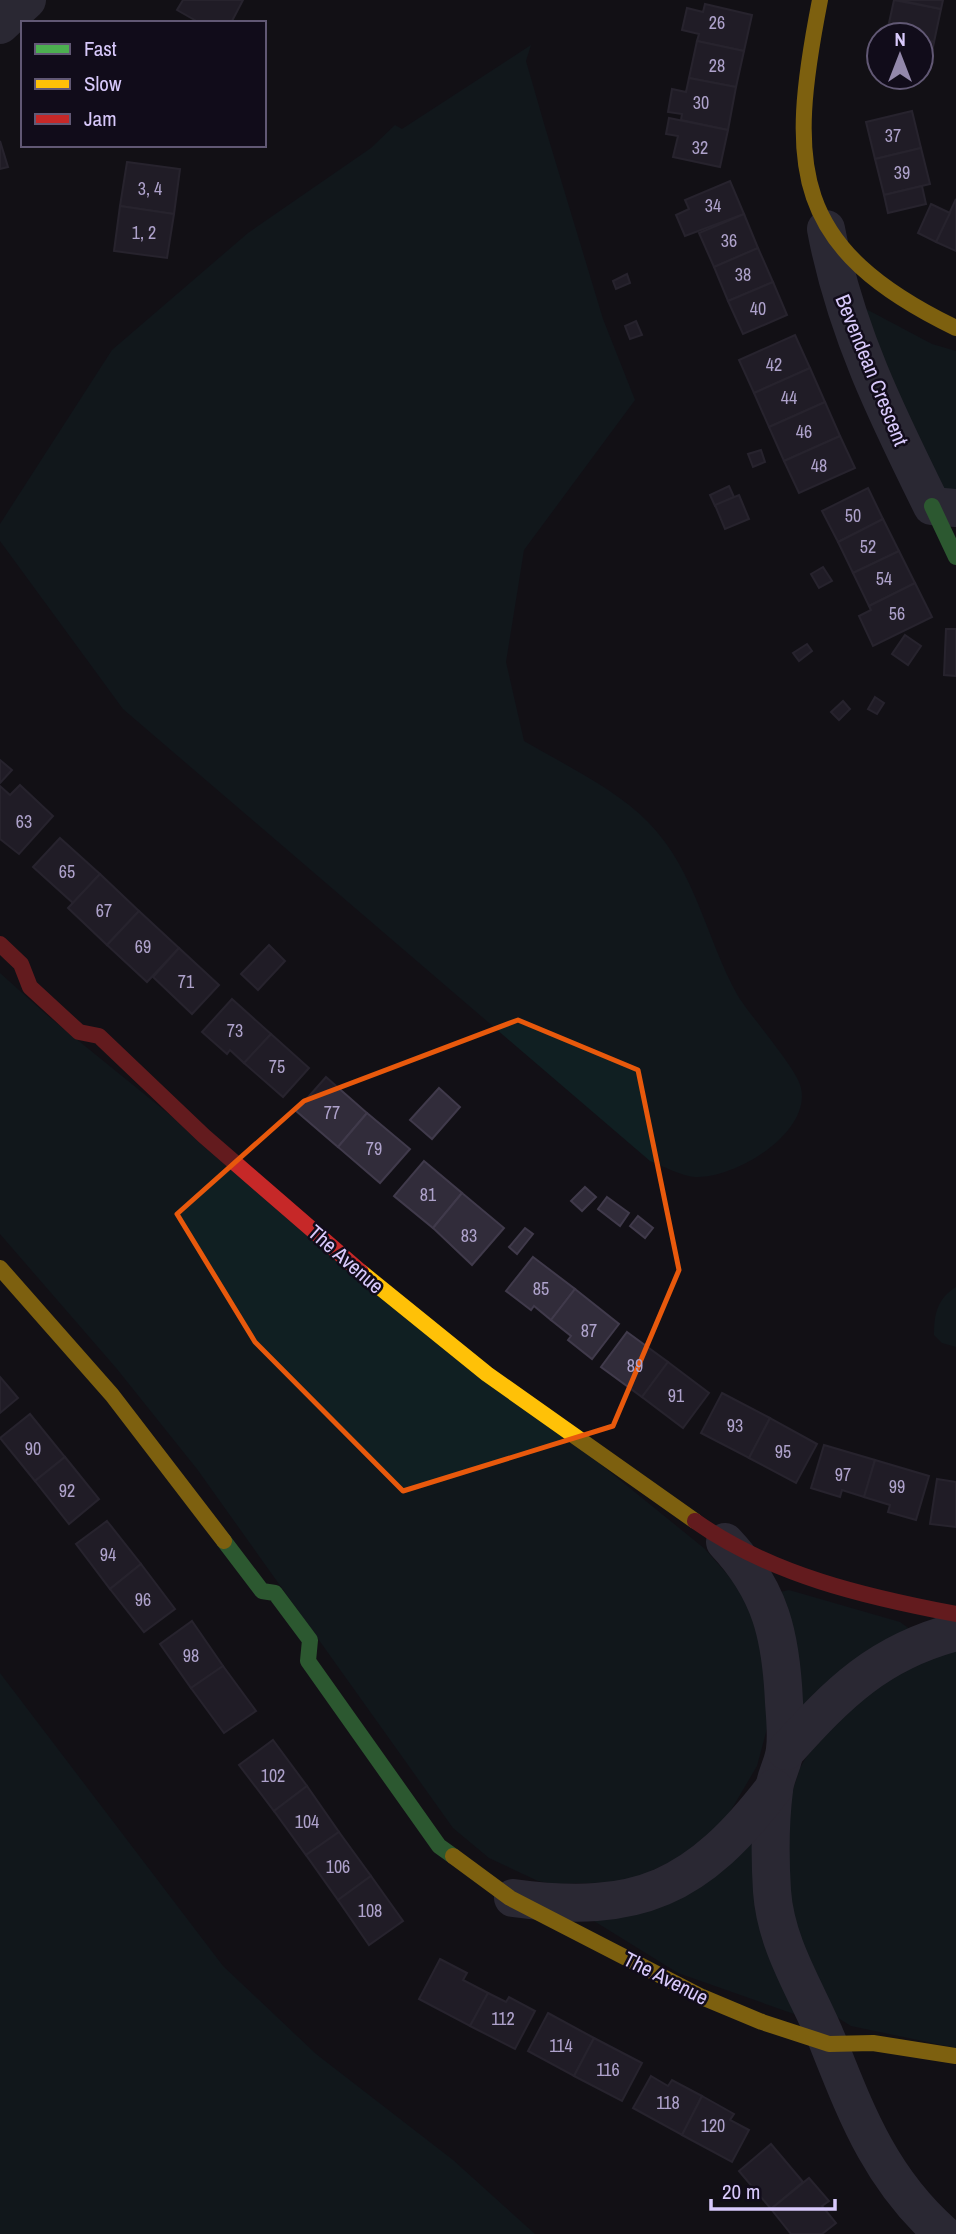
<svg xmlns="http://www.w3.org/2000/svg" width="956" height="2234" viewBox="0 0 956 2234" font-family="'Archivo Narrow',sans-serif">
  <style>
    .green { fill: #101f22 }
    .building { fill: #312c3a; stroke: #403a4b; stroke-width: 2 }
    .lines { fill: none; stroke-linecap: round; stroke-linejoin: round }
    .street { stroke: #484557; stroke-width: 38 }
    .fast { stroke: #4caf50; stroke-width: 16 }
    .slow { stroke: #ffc107; stroke-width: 16 }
    .jam { stroke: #c62828; stroke-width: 16 }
    .marked { fill: none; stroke: #e8590c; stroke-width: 5; stroke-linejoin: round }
    .labels { text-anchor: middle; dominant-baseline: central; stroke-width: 5; stroke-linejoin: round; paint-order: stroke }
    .number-label { font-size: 18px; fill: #aea2cb }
    .street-label { font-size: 21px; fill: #d8c9fb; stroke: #110c1a }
  </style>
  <rect width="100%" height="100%" fill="#121016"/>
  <!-- green -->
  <g class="green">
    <path d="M531,45L526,61L545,127L603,319L635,400L524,550L506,662L524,741C563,764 616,789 648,822C696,871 706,939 738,996C751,1017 798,1070 801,1088C811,1133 735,1179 695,1177C681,1176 663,1166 650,1161L123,709L0,541V524L112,350L248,233L371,148L395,125L402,129Z"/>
    <path d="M866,309L932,344L956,351V499C915,472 882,357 866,309Z"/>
    <polygon points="0,973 48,1016 705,1549 734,1582 761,1627 769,1721 757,1766 727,1817 691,1852 628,1882 553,1884 538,1881 489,1858 453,1828 197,1469 117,1369 0,1234"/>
    <path d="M956,1287V1347L942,1343L934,1335C934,1314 937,1299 956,1287Z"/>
    <polygon points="789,1590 900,1622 911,1630 807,1707 800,1703 780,1592"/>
    <polygon points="956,1641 956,2048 851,2026 832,2014 797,1960 782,1823 800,1768 828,1720 945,1643"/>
    <polygon points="0,1673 223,1966 316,2054 453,2160 535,2234 0,2234"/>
    <polygon points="755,1842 797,2015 678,1973 594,1921"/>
  </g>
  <!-- building -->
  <g class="building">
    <polygon points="183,0 243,0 231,23 200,23 177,10"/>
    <polygon points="894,0 941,9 934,42 921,39 921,35 887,32"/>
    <polygon points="898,0 943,0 941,9"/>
    <polygon points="705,4 752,15 744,51 697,41 699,34 682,30 687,8 703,12"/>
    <polygon points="921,39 934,42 927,75 921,74"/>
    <polygon points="697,41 744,51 736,87 689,78"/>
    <polygon points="689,78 736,87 728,130 681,120 682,114 668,112 672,89 686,92"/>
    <polygon points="912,111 921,148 875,159 866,122"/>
    <polygon points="669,118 728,130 720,167 673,157 678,136 666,134"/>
    <polygon points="0,141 8,167 0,169"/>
    <polygon points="921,148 930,184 884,195 875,159"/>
    <polygon points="127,162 180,169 174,214 120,206"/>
    <polygon points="730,181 744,214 685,236 676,215 689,209 685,200"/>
    <polygon points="922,186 926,204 888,213 884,195"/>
    <polygon points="956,199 956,251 936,242"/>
    <polygon points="931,204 950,213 936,242 918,233"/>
    <polygon points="120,206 174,214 167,258 114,251"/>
    <polygon points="744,214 758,248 714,267 699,233"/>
    <polygon points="758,248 773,282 728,301 714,267"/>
    <polygon points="627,274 630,283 616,289 613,281"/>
    <polygon points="773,282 787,315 743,334 728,301"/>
    <polygon points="636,321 642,335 630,339 625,326"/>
    <polygon points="795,335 810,368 754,393 739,360"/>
    <polygon points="810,368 825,402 769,427 754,393"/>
    <polygon points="825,402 840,436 784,461 769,427"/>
    <polygon points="840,436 855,468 799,493 784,461"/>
    <polygon points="761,450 765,462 753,467 748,454"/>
    <polygon points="729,486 734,497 715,506 710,495"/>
    <polygon points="868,488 883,519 838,542 822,511"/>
    <polygon points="739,495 749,519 725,529 715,505"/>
    <polygon points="883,519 899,551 853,573 838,542"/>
    <polygon points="899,551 915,583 869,606 853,573"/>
    <polygon points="823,567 832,581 819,588 811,574"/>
    <polygon points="915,583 932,617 873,646 859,616 871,610 869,606"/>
    <polygon points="946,629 956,629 956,676 944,675"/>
    <polygon points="905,635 921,646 908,665 892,654"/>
    <polygon points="807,644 812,651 799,661 793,653"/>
    <polygon points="875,697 884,703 877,714 868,709"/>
    <polygon points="843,701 850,709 839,720 831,712"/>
    <polygon points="0,760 12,770 0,783"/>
    <polygon points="20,785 53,816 19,854 0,839 0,786 10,795"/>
    <polygon points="60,838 100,874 73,903 33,867"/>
    <polygon points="100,874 139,911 107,945 68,908"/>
    <polygon points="139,911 179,948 147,982 107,945"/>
    <polygon points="269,945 285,961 258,990 241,974"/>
    <polygon points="179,948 219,985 192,1014 153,977"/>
    <polygon points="232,999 271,1034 244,1063 230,1050 227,1054 202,1032"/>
    <polygon points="271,1034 309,1068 283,1097 244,1063"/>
    <polygon points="326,1077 367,1113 338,1147 296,1111"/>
    <polygon points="439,1088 460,1107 432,1139 410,1120"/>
    <polygon points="367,1113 410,1149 380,1183 338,1147"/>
    <polygon points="424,1161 462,1193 433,1228 394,1196"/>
    <polygon points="585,1187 596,1197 582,1211 571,1201"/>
    <polygon points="462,1193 504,1228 472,1265 433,1228"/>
    <polygon points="607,1197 629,1213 620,1226 598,1209"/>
    <polygon points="638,1216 653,1228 645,1238 630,1226"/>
    <polygon points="525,1228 533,1234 517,1254 509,1247"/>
    <polygon points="533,1257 575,1289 551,1320 534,1306 531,1310 506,1291"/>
    <polygon points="575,1289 619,1324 592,1359 568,1340 571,1336 551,1320"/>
    <polygon points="627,1332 668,1362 642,1397 601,1367"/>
    <polygon points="668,1362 709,1393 683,1428 642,1397"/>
    <polygon points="0,1377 18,1398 0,1413"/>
    <polygon points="722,1393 770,1418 749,1458 701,1433"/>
    <polygon points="30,1414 65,1457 35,1481 0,1438"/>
    <polygon points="770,1418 817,1444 796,1483 749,1458"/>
    <polygon points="824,1445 875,1460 864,1497 842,1490 840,1497 811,1488"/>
    <polygon points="65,1457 99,1499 69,1524 35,1481"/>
    <polygon points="875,1460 929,1476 916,1520 888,1512 890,1505 864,1497"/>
    <polygon points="937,1479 956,1482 956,1527 930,1524"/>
    <polygon points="107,1521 141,1564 110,1589 76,1544"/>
    <polygon points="141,1564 175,1609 144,1632 110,1589"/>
    <polygon points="192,1621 223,1666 191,1688 160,1644"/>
    <polygon points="223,1666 256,1711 224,1733 191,1688"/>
    <polygon points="273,1740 307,1786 274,1811 239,1765"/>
    <polygon points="307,1786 339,1832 306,1855 274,1811"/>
    <polygon points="339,1832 371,1876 338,1900 306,1855"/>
    <polygon points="371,1876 403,1921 369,1945 338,1900"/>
    <polygon points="440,1959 467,1973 463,1980 488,1993 470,2026 419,1999"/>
    <polygon points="488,1993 506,2002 509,1997 535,2011 515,2049 470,2026"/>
    <polygon points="548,2013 594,2038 574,2076 528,2051"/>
    <polygon points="594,2038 642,2063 622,2101 574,2076"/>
    <polygon points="651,2076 668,2086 672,2080 702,2096 682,2135 633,2108"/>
    <polygon points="702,2096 734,2114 730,2120 749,2130 732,2162 682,2135"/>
    <polygon points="771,2144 803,2182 771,2209 739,2171"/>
    <polygon points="809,2178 829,2201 822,2206 836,2223 822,2234 791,2234 771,2209"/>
  </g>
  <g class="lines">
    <!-- street -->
    <g class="street">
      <polyline points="0,25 27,0"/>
      <path d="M826,229C845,330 887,415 932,506L956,508"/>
      <path d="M725,1542C771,1591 781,1636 784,1702C785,1717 787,1734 785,1749C784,1763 775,1776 774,1790C770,1822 770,1859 772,1891C776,1948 809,1994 829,2045C858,2118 882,2180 943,2234"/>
      <path d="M786,1751C838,1693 879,1652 956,1632"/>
      <path d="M513,1898C639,1915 697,1888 774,1788"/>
    </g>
    <!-- fast -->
    <g class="fast">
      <polyline points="932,506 956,557"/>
      <polyline points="224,1541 262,1591 275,1593 310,1640 308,1661 439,1846 453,1856"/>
    </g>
    <!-- slow -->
    <g class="slow">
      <path d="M820,0C787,168 791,248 956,328"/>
      <polyline points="0,1268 112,1395 224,1541"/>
      <polyline points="361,1272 487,1374 695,1521"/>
      <polyline points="453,1856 510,1898 702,1997 762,2022 829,2044 873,2043 956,2056"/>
    </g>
    <!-- jam -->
    <g class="jam">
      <polyline points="0,944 21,964 30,987 79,1032 99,1036 204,1136 361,1272"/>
      <path d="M695,1521C771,1575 866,1597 956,1614"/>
    </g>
  </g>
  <!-- marked area -->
  <path d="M0 0H956V2234H0ZM518,1020L638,1070L679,1270L613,1426L403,1491L255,1342L177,1214L304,1101Z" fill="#121016" fill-opacity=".55" fill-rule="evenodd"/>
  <path class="marked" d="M518,1020L638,1070L679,1270L613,1426L403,1491L255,1342L177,1214L304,1101Z"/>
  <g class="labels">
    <!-- number labels -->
    <g class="number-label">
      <text x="717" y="22">26</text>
      <text x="717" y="65">28</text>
      <text x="701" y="102">30</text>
      <text x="893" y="135">37</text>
      <text x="700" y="147">32</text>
      <text x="902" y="172">39</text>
      <text x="150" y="188">3, 4</text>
      <text x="713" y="205">34</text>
      <text x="144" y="232">1, 2</text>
      <text x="729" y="240">36</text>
      <text x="743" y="274">38</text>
      <text x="758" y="308">40</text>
      <text x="774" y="364">42</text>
      <text x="789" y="397">44</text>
      <text x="804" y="431">46</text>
      <text x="819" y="465">48</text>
      <text x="853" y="515">50</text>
      <text x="868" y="546">52</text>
      <text x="884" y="578">54</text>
      <text x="897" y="613">56</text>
      <text x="24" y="821">63</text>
      <text x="67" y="871">65</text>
      <text x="104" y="910">67</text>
      <text x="143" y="946">69</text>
      <text x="186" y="981">71</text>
      <text x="235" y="1030">73</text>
      <text x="277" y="1066">75</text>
      <text x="332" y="1112">77</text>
      <text x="374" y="1148">79</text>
      <text x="428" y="1194">81</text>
      <text x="469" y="1235">83</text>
      <text x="541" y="1288">85</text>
      <text x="589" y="1330">87</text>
      <text x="635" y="1365">89</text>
      <text x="676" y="1395">91</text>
      <text x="735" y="1425">93</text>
      <text x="33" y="1448">90</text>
      <text x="783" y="1451">95</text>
      <text x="843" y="1474">97</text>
      <text x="897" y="1486">99</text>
      <text x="67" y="1490">92</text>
      <text x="108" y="1554">94</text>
      <text x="143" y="1599">96</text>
      <text x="191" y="1655">98</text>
      <text x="273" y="1775">102</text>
      <text x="307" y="1821">104</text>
      <text x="338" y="1866">106</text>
      <text x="370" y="1910">108</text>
      <text x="503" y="2018">112</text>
      <text x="561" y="2045">114</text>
      <text x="608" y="2069">116</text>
      <text x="668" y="2102">118</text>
      <text x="713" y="2125">120</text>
    </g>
    <!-- street labels -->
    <g class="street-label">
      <text transform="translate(872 370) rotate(68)">Bevendean Crescent</text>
      <text transform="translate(346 1259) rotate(41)">The Avenue</text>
      <text transform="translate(666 1978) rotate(27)">The Avenue</text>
    </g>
  </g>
  <!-- legend -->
  <rect x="21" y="21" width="245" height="126" fill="#110c1a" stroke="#615874" stroke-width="2"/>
  <rect x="35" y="44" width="35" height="10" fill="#4caf50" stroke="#615874" stroke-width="2"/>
  <text x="84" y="56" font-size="21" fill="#d8c9fb">Fast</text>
  <rect x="35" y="79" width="35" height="10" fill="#ffc107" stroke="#615874" stroke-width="2"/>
  <text x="84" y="91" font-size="21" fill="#d8c9fb">Slow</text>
  <rect x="35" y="114" width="35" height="10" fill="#c62828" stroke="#615874" stroke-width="2"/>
  <text x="84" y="126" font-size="21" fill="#d8c9fb">Jam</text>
  <!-- north arrow -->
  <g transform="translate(900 56)"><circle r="33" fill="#110c1a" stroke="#615874" stroke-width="2"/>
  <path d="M0-5L12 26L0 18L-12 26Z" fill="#9388ab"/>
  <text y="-10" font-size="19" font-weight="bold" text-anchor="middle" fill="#d8c9fb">N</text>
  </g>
  <!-- scale -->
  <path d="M711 2199v10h124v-10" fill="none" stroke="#d8c9fb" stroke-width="3.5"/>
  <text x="722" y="2199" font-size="21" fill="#d8c9fb" stroke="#110c1a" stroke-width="5" paint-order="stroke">20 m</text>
</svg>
